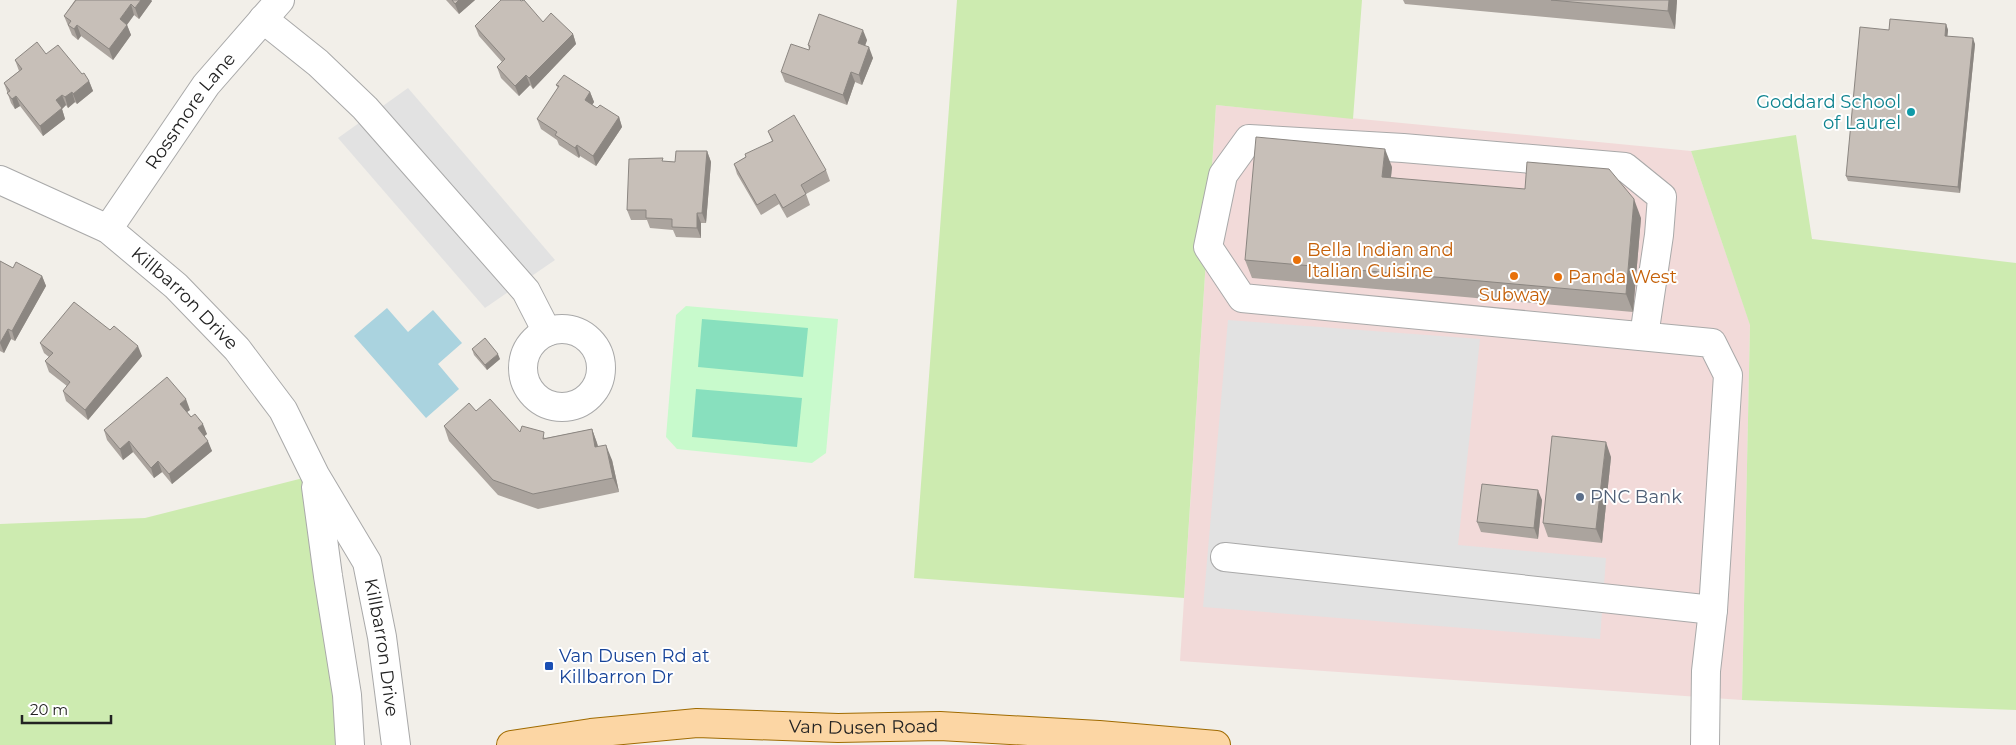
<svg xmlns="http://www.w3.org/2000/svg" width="2016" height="745" viewBox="0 0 2016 745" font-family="Montserrat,sans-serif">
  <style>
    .commercial { fill: #f2dad9 }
    .grass { fill: #cdebb0 }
    .park { fill: #c8facc }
    .pitch { fill: #88e0be }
    .parking { fill: #e2e2e2 }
    .water { fill: #aad3df }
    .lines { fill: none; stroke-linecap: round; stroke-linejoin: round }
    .minor-casing { stroke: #a9a9a9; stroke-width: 30 }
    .major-casing { stroke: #a06b00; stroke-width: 30 }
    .minor { stroke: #fff; stroke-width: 28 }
    .major { stroke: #fcd6a4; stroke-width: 28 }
    .wall { fill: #aba49e }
    .shaded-wall { fill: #8b8681 }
    .building { fill: #c7bfb8; stroke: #8b8681 }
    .culture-dot { fill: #0f9aa8; stroke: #fff; stroke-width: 2 }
    .food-dot { fill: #e8710a; stroke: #fff; stroke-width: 2 }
    .service-dot { fill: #5c6f8a; stroke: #fff; stroke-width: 2 }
    .transit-dot { fill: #1a4fb4; stroke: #fff; stroke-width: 2 }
    .labels { text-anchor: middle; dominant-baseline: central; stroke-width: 4; stroke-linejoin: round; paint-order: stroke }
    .culture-label { font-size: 18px; fill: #0d838f; stroke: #fff; text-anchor: end }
    .street-label { font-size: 18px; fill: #222; stroke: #fff }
    .food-label { font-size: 18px; fill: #c56008; stroke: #fff; text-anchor: start }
    .service-label { font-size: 18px; fill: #4e5e75; stroke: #fff; text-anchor: start }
    .transit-label { font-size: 18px; fill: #164399; stroke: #fff; text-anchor: start }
  </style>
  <rect width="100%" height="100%" fill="#f2efe9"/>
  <!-- commercial -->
  <polygon class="commercial" points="1216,105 1691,151 1750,324 1742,700 1180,661"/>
  <!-- grass -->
  <g class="grass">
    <polygon points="957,0 1362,0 1353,119 1216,105 1184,598 914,578"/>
    <polygon points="1796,135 1812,239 2016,263 2016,710 1742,700 1750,325 1691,151"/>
    <polygon points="315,475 348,745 0,745 0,524 145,518"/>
  </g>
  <!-- park -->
  <polygon class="park" points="686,306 838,319 826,453 812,463 677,449 666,437 676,315"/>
  <!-- pitch -->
  <g class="pitch">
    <polygon points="702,319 808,328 803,377 698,367"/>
    <polygon points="696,389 802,398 797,447 692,437"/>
  </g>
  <!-- parking -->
  <g class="parking">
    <polygon points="408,88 555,260 485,308 338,138"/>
    <polygon points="1228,320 1480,339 1458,545 1606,558 1600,639 1203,607"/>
  </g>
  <!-- water -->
  <polygon class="water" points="387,308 408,332 433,310 462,343 438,364 459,389 426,418 354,336"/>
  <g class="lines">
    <!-- minor casing -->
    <g class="minor-casing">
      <g id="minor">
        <polyline points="263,19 318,63 365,108 526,291 547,332"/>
        <path id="s1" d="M0,180L108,229L176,286L237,349L283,410L315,475L367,562L382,637L396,745"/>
        <path id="s2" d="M108,229L206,85L280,0"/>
        <circle cx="562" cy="368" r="39"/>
        <polyline points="1644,336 1659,235 1662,197 1625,167 1403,148 1249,139 1223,175 1208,247 1242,298 1712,343 1728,375 1713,610 1706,671 1705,745"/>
        <polyline points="316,487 328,576 347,695 350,745"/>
        <polyline points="1225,557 1713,610"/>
      </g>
    </g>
    <!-- major casing -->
    <g class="major-casing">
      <g id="major">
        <path id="s3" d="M511,745L591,733L697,723L838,728L940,726L1099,735L1216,745"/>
      </g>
    </g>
    <!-- minor -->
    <use href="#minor" class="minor"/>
    <!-- major -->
    <use href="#major" class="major"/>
  </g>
  <!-- wall -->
  <g class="wall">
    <polygon points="75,0 151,0 152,1 139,19 134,15 127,25 131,35 113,60 81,36 78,40 72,35 64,16"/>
    <polygon points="446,0 475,0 459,14"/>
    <polygon points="1403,0 1677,0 1675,29 1405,4"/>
    <polygon points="543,22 573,34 576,44 533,89 530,85 519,96 501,78 497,67 502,62 479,36 475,26"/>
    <polygon points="1946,24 1948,30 1947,36 1975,44 1960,193 1848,181 1846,176 1889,30"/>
    <polygon points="867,40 865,46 873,58 862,85 855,82 847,105 785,82 781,72 809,50 809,49 808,45"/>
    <polygon points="46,54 82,74 89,81 93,91 77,104 75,102 68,108 66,105 62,109 65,119 43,136 20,106 15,109 11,103 4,83 19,71 15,60"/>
    <polygon points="556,85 590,92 594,102 592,105 597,108 619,117 622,127 596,166 580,156 579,158 559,145 557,140 541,129 537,119 558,88"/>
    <polygon points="768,131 826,170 830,181 806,194 810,205 787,218 779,204 761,215 737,174 734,164 772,141"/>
    <polygon points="707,151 711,162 706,223 701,223 701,238 676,237 673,230 650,228 647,220 631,220 627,210 664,161 675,162"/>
    <polygon points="1392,167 1391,177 1641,218 1633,312 1252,278 1245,260"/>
    <polygon points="0,261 13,268 42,276 46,286 15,341 11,339 4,353 0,351"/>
    <polygon points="40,343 142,356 88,420 66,401 63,391 67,386 49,372 45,361 49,357 44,353"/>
    <polygon points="472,349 500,359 487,370 474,355"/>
    <polygon points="190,410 187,412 207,434 204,436 212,451 172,484 162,472 154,478 133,452 123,460 107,440 104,430"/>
    <polygon points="476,411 520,432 546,438 592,429 598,446 612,460 619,492 538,509 498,495 449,441 444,426"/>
    <polygon points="1611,457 1602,543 1548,537 1543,523"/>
    <polygon points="1542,500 1538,539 1481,532 1477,522"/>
  </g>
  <!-- shaded-wall -->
  <g class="shaded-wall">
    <polygon points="141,0 151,0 152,1 139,19 135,8"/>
    <polygon points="459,0 475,0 459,14 455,4"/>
    <polygon points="1669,0 1677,0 1675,29 1668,11"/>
    <polygon points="131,4 134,15 123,30 120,19"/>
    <polygon points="1946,24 1948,30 1947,41 1945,36"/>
    <polygon points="77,25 81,36 78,40 74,29"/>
    <polygon points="127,25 131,35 113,60 109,49"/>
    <polygon points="863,30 867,40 862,54 858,43"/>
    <polygon points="573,34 576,44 533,89 529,78"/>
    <polygon points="1973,38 1975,44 1960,193 1958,187"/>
    <polygon points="869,47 873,58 862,85 859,75"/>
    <polygon points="851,72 855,82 847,105 843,95"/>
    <polygon points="526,75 530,85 519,96 515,86"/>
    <polygon points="89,81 93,91 77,104 73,94"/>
    <polygon points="72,92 75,102 68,108 65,97"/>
    <polygon points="590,92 594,102 589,110 585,100"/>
    <polygon points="62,95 66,105 62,109 65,119 43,136 40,126 56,100"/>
    <polygon points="16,96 20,106 15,109 12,99"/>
    <polygon points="619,117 622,127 596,166 593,156"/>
    <polygon points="577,145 580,156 579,158 575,148"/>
    <polygon points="1385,149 1392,167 1389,195 1382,177"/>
    <polygon points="707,151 711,162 706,223 702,213"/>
    <polygon points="1634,199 1641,218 1633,312 1626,294"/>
    <polygon points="697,213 701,223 701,238 697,228"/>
    <polygon points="42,276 46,286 15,341 12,331"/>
    <polygon points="8,329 11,339 4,353 0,343"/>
    <polygon points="138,346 142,356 88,420 85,410"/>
    <polygon points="498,354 500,359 487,370 485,365"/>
    <polygon points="186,399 190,410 184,414 180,404"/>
    <polygon points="203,424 207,434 201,439 198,428"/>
    <polygon points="592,429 597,443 601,461 595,447"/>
    <polygon points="129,441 133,452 123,460 120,449"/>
    <polygon points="208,441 212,451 172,484 169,474"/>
    <polygon points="1606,442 1611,457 1602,543 1596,529"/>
    <polygon points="606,445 612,460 619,492 613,478"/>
    <polygon points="158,461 162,472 154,478 151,468"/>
    <polygon points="1538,490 1542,500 1538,539 1534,528"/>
  </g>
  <!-- building -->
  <g class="building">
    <polygon points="76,0 141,0 135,8 131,4 120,19 127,25 109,49 77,25 74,29 68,25 71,21 64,16"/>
    <polygon points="452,0 459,0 455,4"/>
    <polygon points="501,0 520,0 521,1 524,0 543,22 551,13 573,34 529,78 526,75 515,86 497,67 505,59 475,26"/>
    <polygon points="1551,0 1669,0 1668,11"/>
    <polygon points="819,14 863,30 858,43 869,47 859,75 851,72 843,95 781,72 791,44 809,50 810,46 808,45"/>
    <polygon points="1890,19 1946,24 1945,36 1973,38 1958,187 1846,176 1860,27 1889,30"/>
    <polygon points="37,42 46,54 58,45 82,74 84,73 89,81 73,94 72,92 65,97 62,95 56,100 62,108 40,126 16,96 12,99 7,93 10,91 4,83 22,69 15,60"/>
    <polygon points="564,75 590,92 585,100 597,108 600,105 619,117 593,156 577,145 575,148 555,135 557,132 537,119 559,86 556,85"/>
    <polygon points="794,115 826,170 801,185 806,194 783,208 775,194 757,205 734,164 746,157 745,154 773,141 768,131"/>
    <polygon points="1256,137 1385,149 1382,177 1525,189 1527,162 1609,169 1634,199 1626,294 1245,260"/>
    <polygon points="676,151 707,151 702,213 697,213 697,228 672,227 672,219 646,218 646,210 627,210 629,159 663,158 662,161 675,162"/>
    <polygon points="0,261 13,268 16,262 42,276 12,331 8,329 0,343"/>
    <polygon points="74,302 110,330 114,326 138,346 85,410 63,391 70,382 45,361 53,353 40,343"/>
    <polygon points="485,338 498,354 485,365 472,349"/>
    <polygon points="167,377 186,399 180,404 191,417 195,414 203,424 198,428 208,441 169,474 158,461 151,468 129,441 120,449 104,430"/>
    <polygon points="490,399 520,432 522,426 544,432 543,439 592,429 595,447 606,445 613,478 533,494 493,480 444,426 469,403 476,411"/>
    <polygon points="1552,436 1606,442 1596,529 1543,523"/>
    <polygon points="1482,484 1538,490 1534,528 1477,522"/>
  </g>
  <!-- markers -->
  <circle class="culture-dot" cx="1911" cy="112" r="5"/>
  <g class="food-dot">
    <circle cx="1297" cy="260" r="5"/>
    <circle cx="1514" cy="276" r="5"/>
    <circle cx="1558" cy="277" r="5"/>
  </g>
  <circle class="service-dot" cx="1580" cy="497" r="5"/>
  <rect class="transit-dot" x="544" y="661" width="10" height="10" rx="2.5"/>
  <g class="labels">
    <!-- culture labels -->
    <g class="culture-label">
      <text x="1901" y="102">Goddard School<tspan x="1901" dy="21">of Laurel</tspan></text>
    </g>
    <!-- street labels -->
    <g class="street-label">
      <text stroke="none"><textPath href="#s2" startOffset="144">Rossmore Lane</textPath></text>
      <text stroke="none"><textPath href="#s1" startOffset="222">Killbarron Drive</textPath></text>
      <text stroke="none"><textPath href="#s1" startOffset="632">Killbarron Drive</textPath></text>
      <text stroke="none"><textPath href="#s3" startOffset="354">Van Dusen Road</textPath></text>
    </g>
    <!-- food labels -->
    <g class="food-label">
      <text x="1307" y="250">Bella Indian and<tspan x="1307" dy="21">Italian Cuisine</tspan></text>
      <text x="1568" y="277">Panda West</text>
      <text x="1514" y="295" text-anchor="middle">Subway</text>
    </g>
    <!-- service labels -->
    <g class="service-label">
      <text x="1590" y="497">PNC Bank</text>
    </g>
    <!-- transit labels -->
    <g class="transit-label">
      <text x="559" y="656">Van Dusen Rd at<tspan x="559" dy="21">Killbarron Dr</tspan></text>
    </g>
  </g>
  <!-- scale -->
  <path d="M22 715v8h89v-8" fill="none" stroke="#222222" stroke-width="2.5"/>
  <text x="30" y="715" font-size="15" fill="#222222" stroke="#ffffff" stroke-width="4" paint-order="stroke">20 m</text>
</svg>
